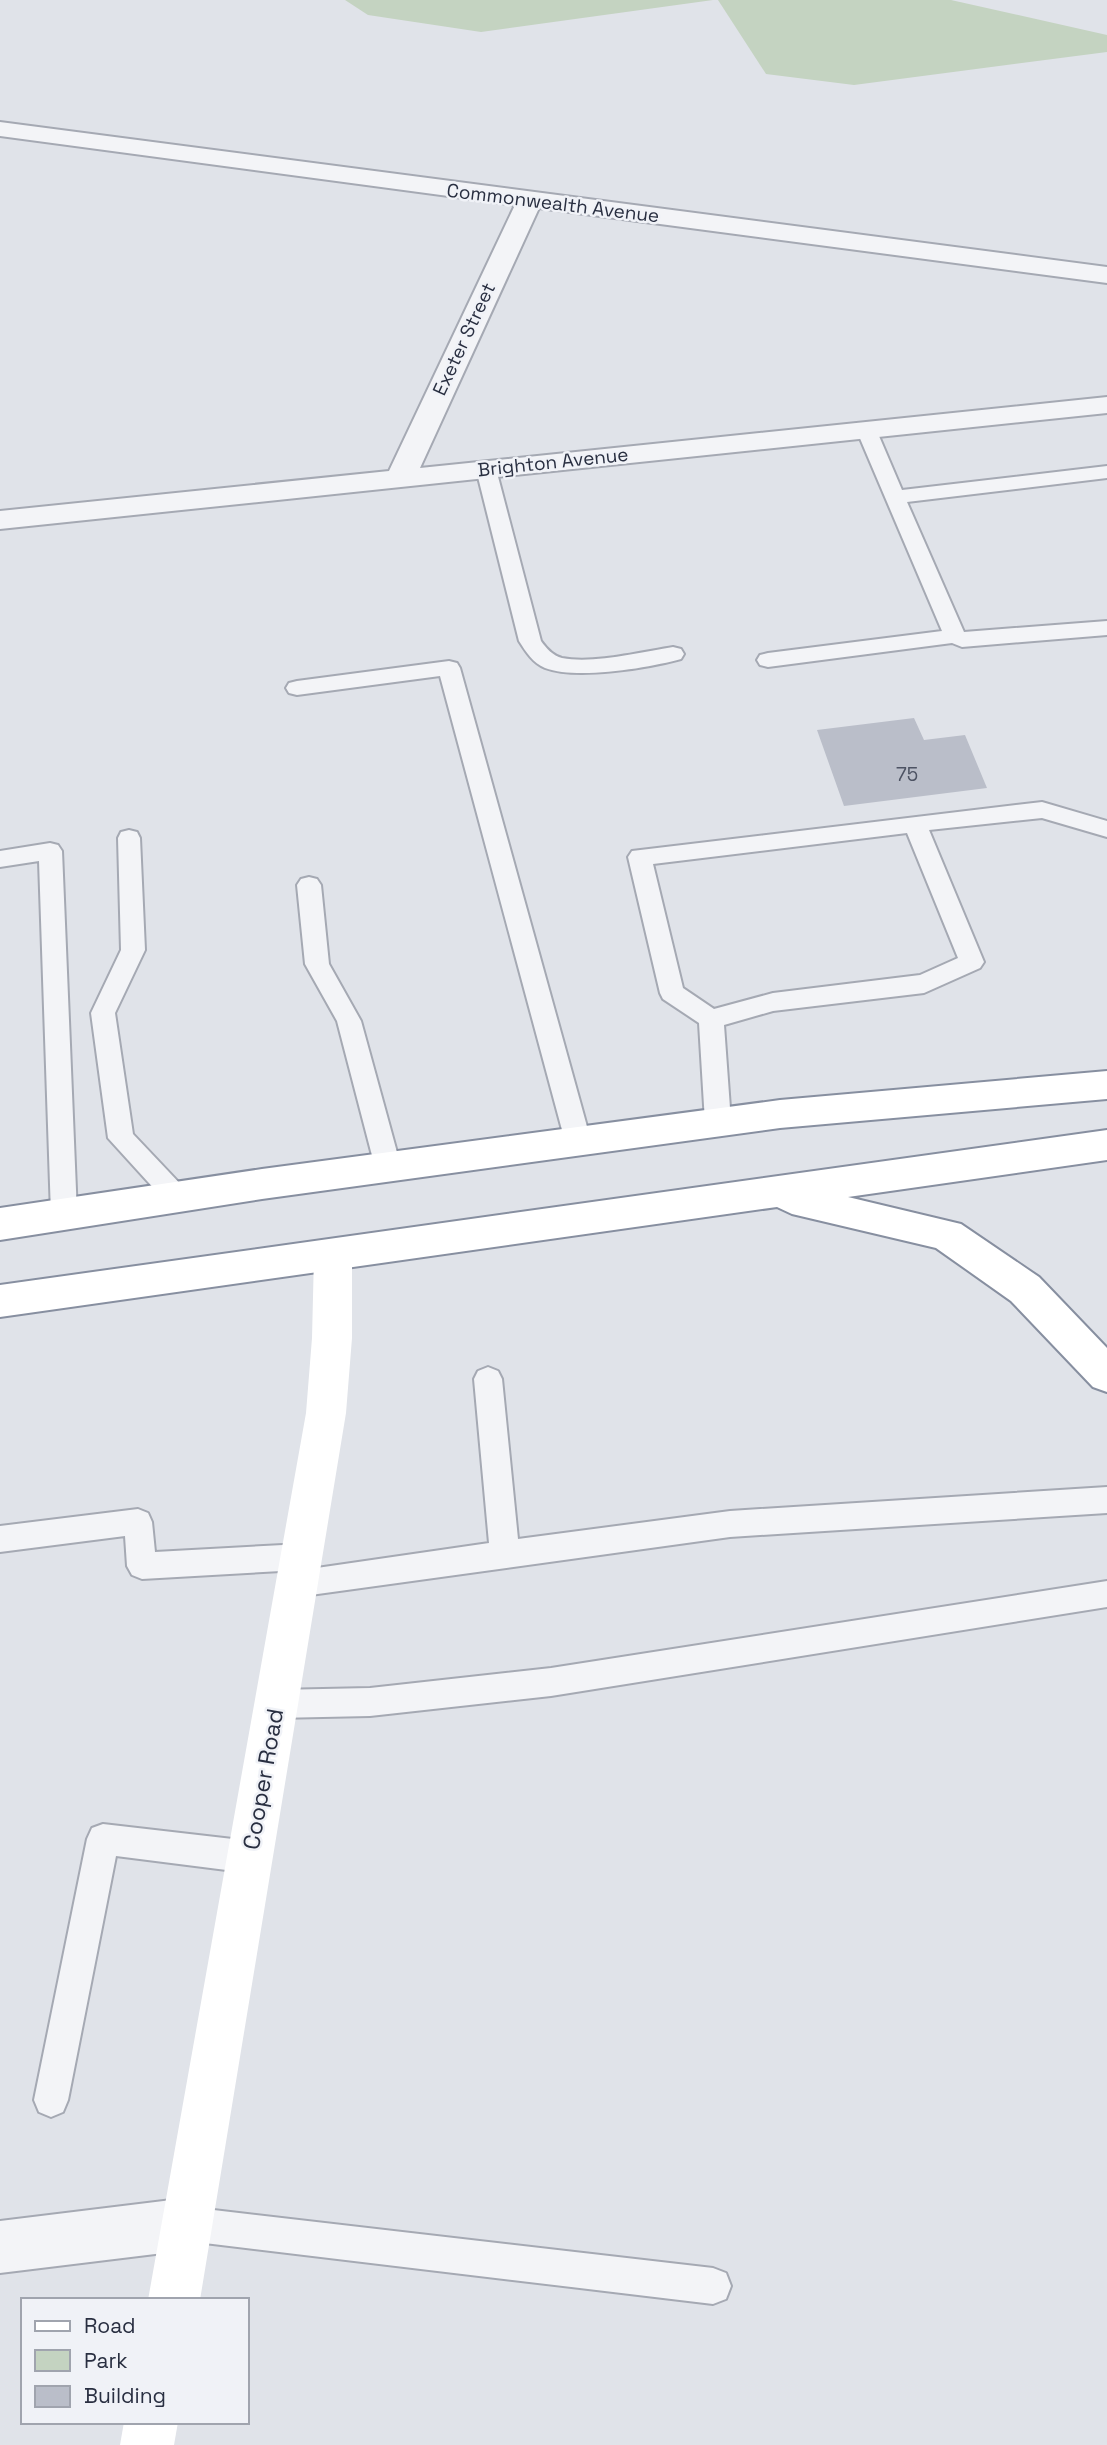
<svg xmlns="http://www.w3.org/2000/svg" width="1107" height="2445" viewBox="0 0 1107 2445" font-family="'Space Grotesk',sans-serif">
  <style>
    .green { fill: #c4d3c1 }
    .building { fill: #babec9 }
    .lines { fill: none; stroke-linecap: round; stroke-linejoin: round }
    .lane-casing { stroke: #a5a9b3; stroke-width: 4 }
    .street-casing { stroke: #a5a9b3; stroke-width: 4 }
    .highway-casing { stroke: #878fa0; stroke-width: 4 }
    .lane { fill: #f3f4f7; fill-rule: evenodd }
    .street { fill: #f3f4f7; fill-rule: evenodd }
    .secondary { fill: #fff; fill-rule: evenodd }
    .highway { fill: #fff; fill-rule: evenodd }
    .labels { text-anchor: middle; dominant-baseline: central; stroke-width: 5; stroke-linejoin: round; paint-order: stroke }
    .far-street-label { font-size: 19px; fill: #292f41; stroke: #f0f2f7 }
    .number-label { font-size: 19px; fill: #4d5363 }
    .street-label { font-size: 23px; fill: #292f41; stroke: #f0f2f7 }
  </style>
  <rect width="100%" height="100%" fill="#e0e3e9"/>
  <!-- green -->
  <g class="green">
    <polygon points="345,0 713,0 481,32 368,15"/>
    <polygon points="718,0 951,0 1107,35 1107,52 854,85 766,74"/>
  </g>
  <!-- building -->
  <polygon class="building" points="914,718 924,740 965,735 987,788 844,806 817,730"/>
  <g class="lines">
    <!-- lane casing -->
    <g class="lane-casing">
      <g id="lane">
        <polygon points="866,423 876,429 902,490 1107,466 1107,478 907,502 964,632 1107,621 1107,635 962,647 952,643 768,667 760,665 757,660 760,655 768,653 942,631 856,429"/>
        <path d="M486,463L493,465L496,469L541,641C546,648 553,656 562,658C594,664 641,652 673,647L681,649L684,654L681,659C648,668 577,680 545,668C533,663 526,652 519,641L476,469L479,465Z"/>
        <polygon points="449,661 457,663 460,668 591,1141 587,1148 578,1151 569,1148 565,1141 440,676 297,695 289,693 286,688 289,683 297,681"/>
        <path d="M1042,802L1107,821V837L1042,818L929,830L984,962L980,968L924,993L773,1011L724,1025L731,1122L727,1129L718,1132L709,1129L705,1122L699,1023L663,999L660,993L628,857L632,851ZM907,833L958,958L920,975L773,993L714,1009L683,988L653,864Z"/>
        <polygon points="129,830 137,832 140,838 145,950 115,1013 133,1134 186,1190 190,1197 186,1204 177,1207 168,1204 108,1138 91,1013 121,950 118,838 121,832"/>
        <polygon points="50,843 58,845 62,851 77,1214 73,1221 64,1225 55,1221 51,1214 39,861 0,867 0,851"/>
        <polygon points="309,877 317,879 321,885 329,964 361,1021 401,1167 397,1174 388,1177 379,1174 375,1167 337,1021 305,964 297,885 301,879"/>
        <polygon points="488,1367 498,1371 502,1379 518,1539 730,1511 1107,1487 1107,1513 730,1537 296,1597 286,1593 281,1584 286,1575 299,1570 142,1579 132,1575 127,1566 125,1536 0,1552 0,1526 138,1509 148,1513 152,1522 155,1552 302,1544 312,1548 317,1557 312,1566 303,1570 489,1543 474,1379 478,1371"/>
        <polygon points="1107,1581 1107,1607 551,1696 370,1716 276,1718 265,1714 261,1704 265,1694 276,1690 370,1688 551,1668"/>
        <polygon points="103,1824 250,1841 261,1846 266,1857 261,1868 250,1873 116,1856 68,2100 63,2112 51,2117 39,2112 34,2100 87,1839 92,1828"/>
        <polygon points="188,2207 713,2268 726,2273 731,2286 726,2299 713,2304 188,2241 176,2236 171,2224 176,2212"/>
      </g>
    </g>
    <!-- street casing -->
    <g class="street-casing">
      <g id="street">
        <polygon points="0,122 1107,267 1107,283 539,208 420,468 1107,397 1107,413 0,529 0,511 389,471 515,205 0,136"/>
        <polygon points="188,2198 206,2206 214,2224 206,2242 188,2250 0,2273 0,2221"/>
      </g>
    </g>
    <!-- highway casing -->
    <g class="highway-casing">
      <g id="highway">
        <polygon points="1107,1071 1107,1099 780,1128 262,1199 0,1240 0,1208 262,1169 780,1100"/>
        <polygon points="1107,1130 1107,1160 848,1197 961,1224 1039,1277 1107,1348 1107,1392 1093,1387 1011,1301 936,1248 792,1214 777,1207 0,1317 0,1285"/>
      </g>
    </g>
    <!-- lane -->
    <use href="#lane" class="lane"/>
    <!-- street -->
    <use href="#street" class="street"/>
    <!-- secondary -->
    <g class="secondary">
      <polygon points="333,1240 347,1245 352,1256 352,1338 346,1413 200,2300 148,2300 306,1413 312,1338 314,1256 319,1245"/>
      <polygon points="124,2422 178,2422 174,2445 120,2445"/>
    </g>
    <!-- highway -->
    <use href="#highway" class="highway"/>
  </g>
  <g class="labels">
    <!-- far-street labels -->
    <g class="far-street-label">
      <text transform="translate(553 203) rotate(7)">Commonwealth Avenue</text>
      <text transform="translate(464 339) rotate(-65)">Exeter Street</text>
      <text transform="translate(553 462) rotate(-6)">Brighton Avenue</text>
    </g>
    <!-- number labels -->
    <g class="number-label">
      <text x="907" y="774">75</text>
    </g>
    <!-- street labels -->
    <g class="street-label">
      <text transform="translate(263 1779) rotate(-80)">Cooper Road</text>
    </g>
  </g>
  <!-- legend -->
  <rect x="21" y="2298" width="228" height="126" fill="#f0f2f7" stroke="#a0a4ae" stroke-width="2"/>
  <rect x="35" y="2321" width="35" height="10" fill="#ffffff" stroke="#a0a4ae" stroke-width="2"/>
  <text x="84" y="2333" font-size="21" fill="#292f41">Road</text>
  <rect x="35" y="2350" width="35" height="21" fill="#c4d3c1" stroke="#a0a4ae" stroke-width="2"/>
  <text x="84" y="2368" font-size="21" fill="#292f41">Park</text>
  <rect x="35" y="2386" width="35" height="21" fill="#babec9" stroke="#a0a4ae" stroke-width="2"/>
  <text x="84" y="2403" font-size="21" fill="#292f41">Building</text>
</svg>
